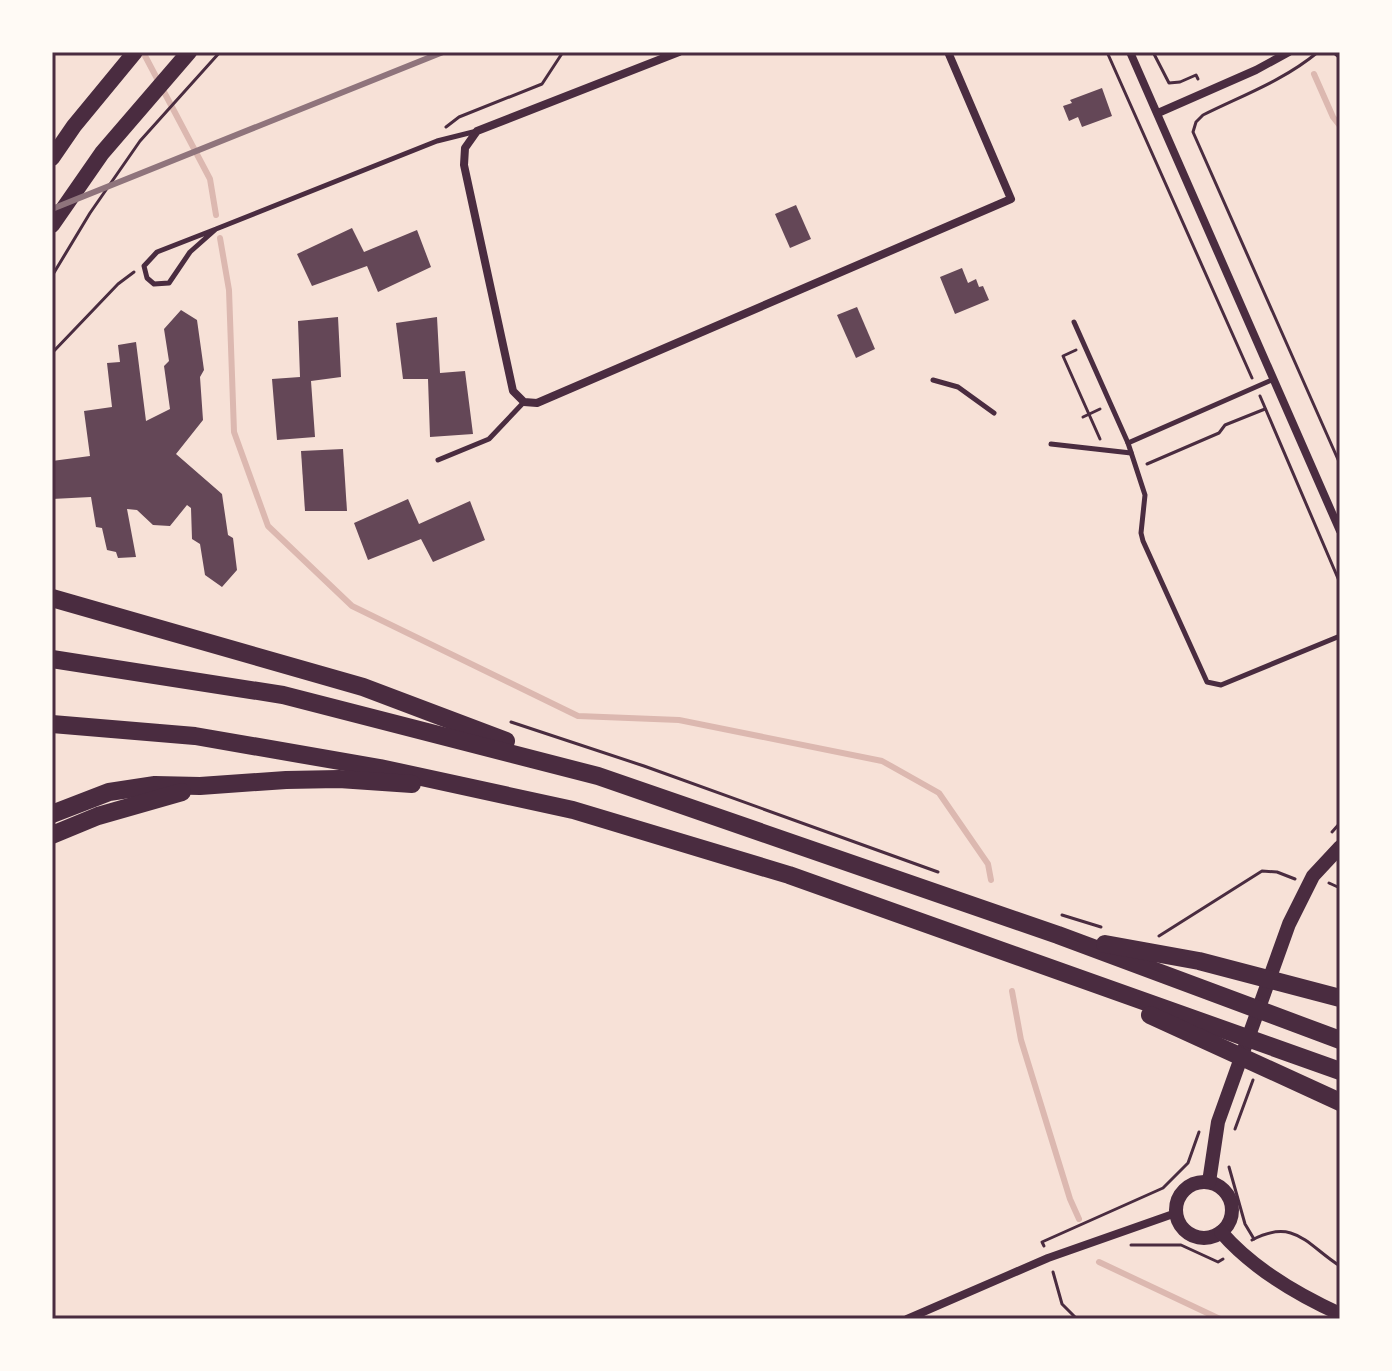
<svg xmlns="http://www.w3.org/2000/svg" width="1392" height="1371" viewBox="0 0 1392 1371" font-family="'Crimson Pro',serif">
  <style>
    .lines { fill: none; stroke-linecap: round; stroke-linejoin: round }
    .stream { stroke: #dcb8b0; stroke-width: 6 }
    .building { fill: #644757 }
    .path { stroke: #4a2c40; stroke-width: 3 }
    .service { stroke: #4a2c40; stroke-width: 5 }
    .minor { stroke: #4a2c40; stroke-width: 8 }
    .secondary { stroke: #4a2c40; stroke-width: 14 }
    .primary { stroke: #4a2c40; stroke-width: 16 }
    .motorway { stroke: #4a2c40; stroke-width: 18 }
    .rail { stroke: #8f747c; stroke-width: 6 }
    .neatline { fill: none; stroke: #4a2c40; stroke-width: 3 }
  </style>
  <rect width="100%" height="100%" fill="#f7e1d7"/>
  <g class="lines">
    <!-- stream -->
    <g class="stream">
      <polyline points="143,52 210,179 216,215"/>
      <polyline points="1314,74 1333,117 1340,126"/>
      <polyline points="220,238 229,290 234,432 268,526 352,606 578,716 679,720 882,761 939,793 988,864 991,880"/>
      <polyline points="1012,991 1021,1040 1070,1199 1079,1219"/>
      <polyline points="1099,1262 1220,1319"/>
    </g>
  </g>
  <!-- building -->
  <g class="building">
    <polygon points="1102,88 1112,116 1082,127 1078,117 1069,121 1063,106 1072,103 1070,100"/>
    <polygon points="796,205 811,239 790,248 775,214"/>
    <polygon points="352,228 364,252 417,230 431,267 378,292 367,266 312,286 297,254"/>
    <polygon points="962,268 968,283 976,279 979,287 983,286 989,300 955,314 940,277"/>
    <polygon points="857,307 875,349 856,358 837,315"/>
    <polygon points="181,310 197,320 204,370 200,377 203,420 176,454 222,494 228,535 233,538 237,570 222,587 205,575 200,544 192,539 191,508 187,505 170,526 153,525 137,510 127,509 136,557 118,558 116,552 107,550 102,528 96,527 91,497 52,499 52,461 90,456 84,411 112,407 107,363 120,362 118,345 136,342 146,421 170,409 164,366 169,361 164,329"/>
    <polygon points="338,317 341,377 311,381 315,437 277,440 272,379 300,377 298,321"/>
    <polygon points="437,317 440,373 465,371 473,434 430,437 428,379 403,379 396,323"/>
    <polygon points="343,449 347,511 305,511 301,451"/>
    <polygon points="408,499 419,524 470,501 485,540 433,562 421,539 368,560 354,523"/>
  </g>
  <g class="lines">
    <!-- path -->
    <g class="path">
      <polyline points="1107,52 1252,378"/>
      <polyline points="1153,52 1169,83 1180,82 1196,75 1198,79"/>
      <path d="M1318,52C1283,81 1243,95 1203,115L1196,122L1193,132L1340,464"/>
      <polyline points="1333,52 1340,58"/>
      <polyline points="446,127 459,117 542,84 563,52"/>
      <polyline points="52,276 90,213 140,141 220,52"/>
      <polyline points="1076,350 1063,356 1100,439"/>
      <polyline points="52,353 118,284 134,272"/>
      <polyline points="1260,396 1340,583"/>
      <polyline points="1083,417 1100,409"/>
      <polyline points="1147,464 1219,433 1225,425 1265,409"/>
      <polyline points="511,722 644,766 938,872"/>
      <polyline points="1332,832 1340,823"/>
      <polyline points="1329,883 1340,888"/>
      <polyline points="1062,915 1101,927"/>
      <polyline points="1159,936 1262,871 1277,872 1295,879"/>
      <polyline points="1235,1129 1253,1080"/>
      <polyline points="1229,1167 1245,1224 1254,1239"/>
      <path d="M1252,1240C1295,1217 1308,1246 1340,1266"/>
      <polyline points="1131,1245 1181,1245 1218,1262 1223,1259"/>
      <polyline points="1044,1246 1042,1242 1163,1188 1188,1163 1199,1132"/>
      <polyline points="1053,1272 1062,1304 1077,1319"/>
    </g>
    <!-- service -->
    <g class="service">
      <polyline points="216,229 157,252 144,266 147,278 154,284 169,283 190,252 216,229 437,141 477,131"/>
      <polyline points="1074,322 1128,443 1274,379"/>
      <polyline points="933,380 958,387 994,413"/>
      <polyline points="1128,443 1145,495 1141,533 1143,541 1207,682 1221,685 1340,636"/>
      <polyline points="1051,444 1131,453"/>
      <polyline points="438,460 489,439 524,402"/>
    </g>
    <!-- minor -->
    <g class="minor">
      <polyline points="679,52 477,131 465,148 464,165 513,391 524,402 537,403 1011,199 948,52"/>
      <polyline points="1130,52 1340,531"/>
      <polyline points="1158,113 1256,70 1289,52"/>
      <polyline points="907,1319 1048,1258 1176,1213"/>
    </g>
    <!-- secondary -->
    <g class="secondary">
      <circle cx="1204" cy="1210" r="28"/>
      <polyline points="1209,1182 1218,1122 1289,924 1313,876 1340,847"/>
      <path d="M1221,1232C1253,1269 1296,1294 1340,1314"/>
    </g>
    <!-- primary -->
    <g class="primary">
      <polyline points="52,158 74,126 135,52"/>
      <polyline points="52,225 102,153 189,52"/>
    </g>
    <!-- motorway -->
    <g class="motorway">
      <polyline points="52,598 363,687 506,741"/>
      <polyline points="52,659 283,695 598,776 1058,935 1340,1040"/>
      <polyline points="52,724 195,736 380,768 573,810 789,875 1340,1071"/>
      <polyline points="52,814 109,792 155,785 200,786 286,780 339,779 412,784"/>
      <polyline points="52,835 98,816 182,792"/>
      <polyline points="1105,944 1199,961 1340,998"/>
      <polyline points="1150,1015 1340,1102"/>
    </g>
    <!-- rail -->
    <polyline class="rail" points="52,209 443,52"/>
  </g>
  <!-- border -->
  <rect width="1392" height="1371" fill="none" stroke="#fffaf5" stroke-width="108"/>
  <rect x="54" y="54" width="1284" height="1263" class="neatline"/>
</svg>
